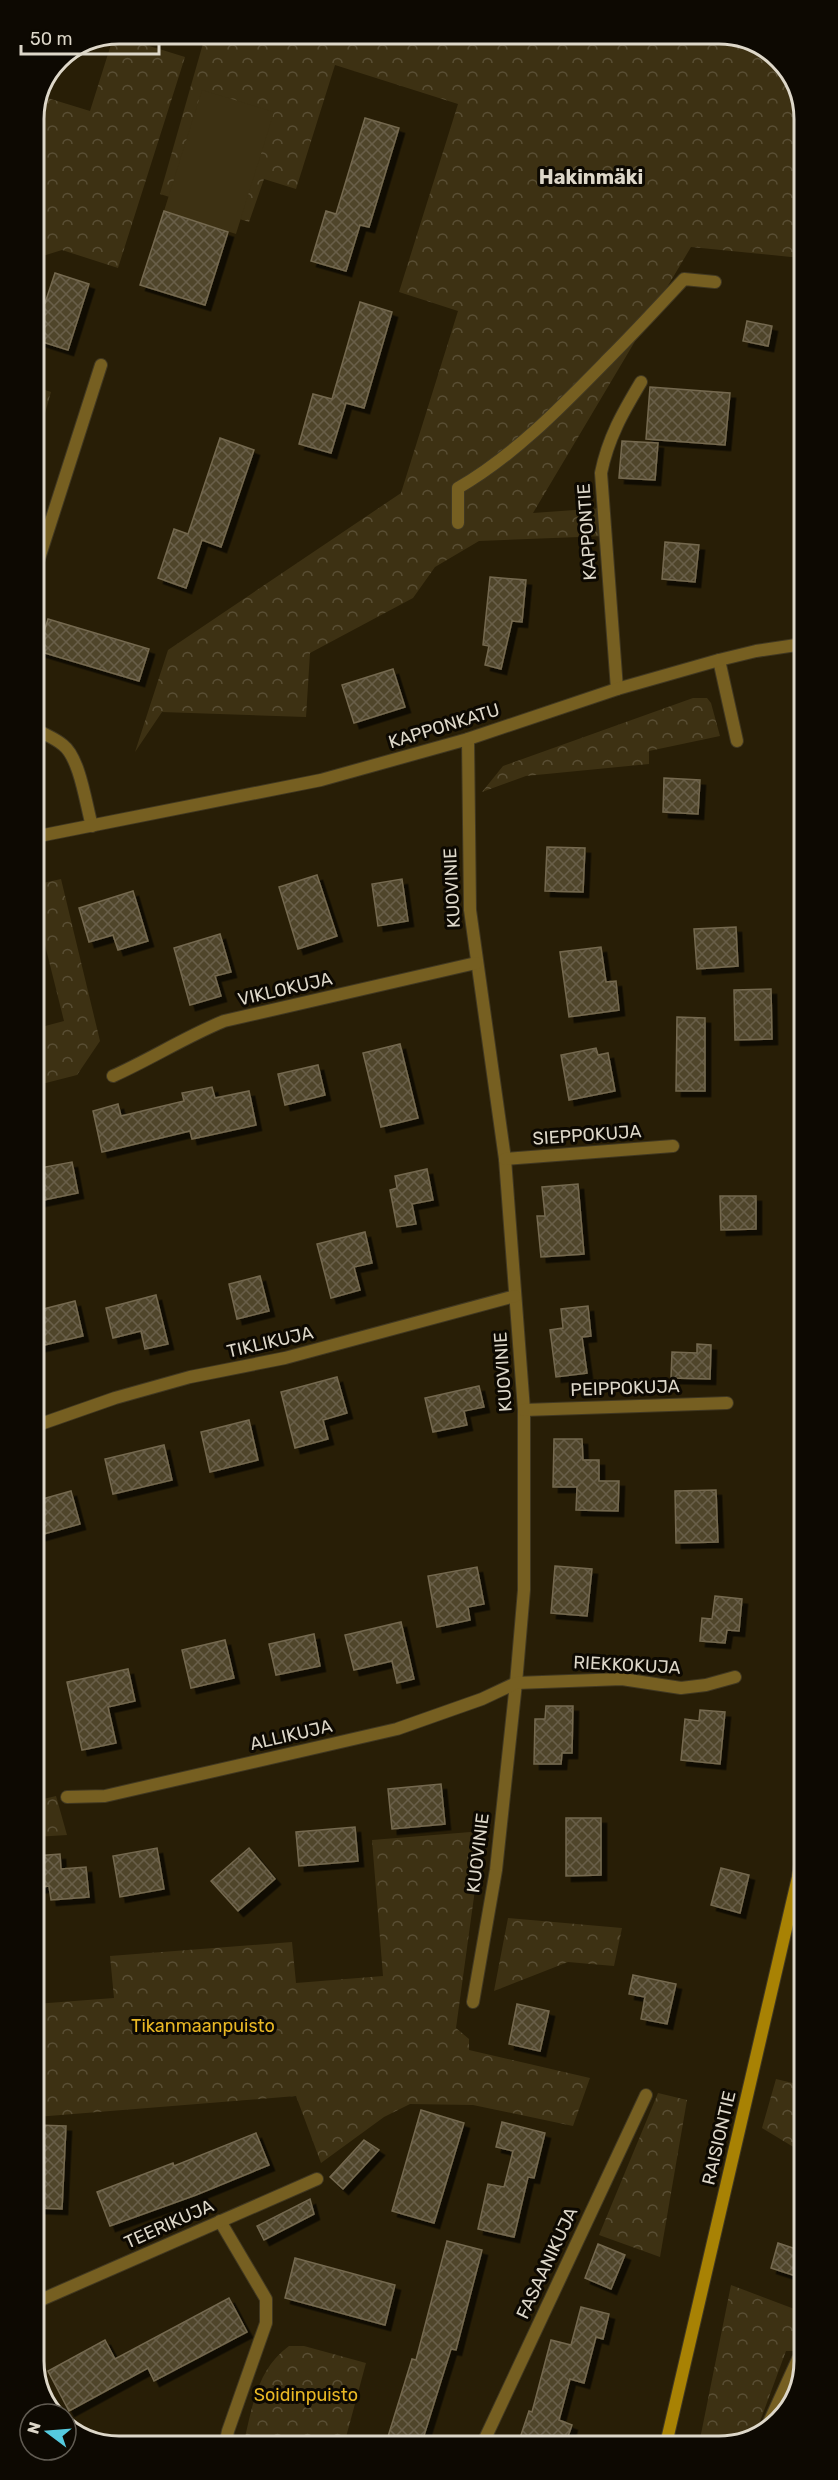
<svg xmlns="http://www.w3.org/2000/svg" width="838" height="2480" viewBox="0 0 838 2480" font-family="Rubik,sans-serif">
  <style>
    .forest { fill: url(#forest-crowns) }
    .garden { fill: #3d3113 }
    .building { fill: url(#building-cross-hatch); stroke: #74694f; stroke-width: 1.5; filter: url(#shadow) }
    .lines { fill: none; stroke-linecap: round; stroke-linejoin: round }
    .minor-casing { stroke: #413821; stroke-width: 14 }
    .secondary-casing { stroke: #413821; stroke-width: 14 }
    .minor { stroke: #765f21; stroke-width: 12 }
    .secondary { stroke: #a88204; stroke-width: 12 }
    .labels { text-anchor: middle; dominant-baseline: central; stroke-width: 6; stroke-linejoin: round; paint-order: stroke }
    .street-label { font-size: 18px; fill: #ddd7c9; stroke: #0d0902 }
    .park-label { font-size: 18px; fill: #e9b825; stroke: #0d0902 }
    .neighbourhood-label { font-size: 20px; font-weight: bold; fill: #ddd7c9; stroke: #0d0902 }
    .rim { fill: none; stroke: #ddd7c9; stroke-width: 3 }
  </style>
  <defs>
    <pattern id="forest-crowns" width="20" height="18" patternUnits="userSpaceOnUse" patternTransform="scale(1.5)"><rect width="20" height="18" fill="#3d3113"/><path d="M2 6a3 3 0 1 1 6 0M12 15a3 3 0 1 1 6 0" fill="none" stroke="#594e34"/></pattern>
    <pattern id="building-cross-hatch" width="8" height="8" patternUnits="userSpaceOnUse" patternTransform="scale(1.5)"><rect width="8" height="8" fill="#50452c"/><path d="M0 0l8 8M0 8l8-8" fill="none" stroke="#695f49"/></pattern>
    <filter id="shadow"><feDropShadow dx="5.5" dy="5.5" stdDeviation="0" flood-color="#0009"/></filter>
  </defs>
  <rect width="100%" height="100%" fill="#281e06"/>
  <!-- forest -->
  <g class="forest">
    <polygon points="206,33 725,33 776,54 801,95 801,258 691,247 533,513 603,508 605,536 479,541 435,567 413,598 310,653 306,717 162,712 135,752 168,650 401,493 458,311 399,292 458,104 335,65 296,189 264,179 249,222 160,194"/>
    <polygon points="114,35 185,57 118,268 62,250 33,259 33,113 41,96 90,111"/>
    <polygon points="33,386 51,392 34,452"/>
    <polygon points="693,698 707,698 711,703 720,736 649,751 649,764 526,776 482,792 503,766"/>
    <polygon points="61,879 100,1041 77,1075 34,1086 34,1029 64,1021 34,901 34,885"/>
    <polygon points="56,1796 67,1835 35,1837 35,1801"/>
    <polygon points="483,1831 456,2028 469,2039 469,2050 590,2078 573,2126 473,2105 410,2104 384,2117 321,2163 296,2096 36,2117 35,2004 114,1998 110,1956 292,1942 296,1983 383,1976 372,1840"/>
    <polygon points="508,1918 622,1928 614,1966 568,1962 494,1991"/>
    <polygon points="776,2079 805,2086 805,2154 762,2128"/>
    <polygon points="658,2093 687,2100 660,2257 599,2235"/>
    <polygon points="731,2285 805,2313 805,2351 786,2351 755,2435 741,2444 699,2444"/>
    <path d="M289,2346H304L366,2363L346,2437L243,2446C252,2409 256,2370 289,2346Z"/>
  </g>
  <!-- garden -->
  <polygon class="garden" points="202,90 274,112 236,234 164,211"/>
  <!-- building -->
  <g class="building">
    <polygon points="365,118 399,128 369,227 360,225 346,271 311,261 326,211 336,214"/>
    <polygon points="164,211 228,232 205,305 140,285"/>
    <polygon points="55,273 89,284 68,350 33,339 33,300 45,303"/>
    <polygon points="360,302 392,312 364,408 346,403 331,453 299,444 313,394 332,399"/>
    <polygon points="747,321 772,326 768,346 743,341"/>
    <polygon points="650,387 730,393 725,445 646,439"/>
    <polygon points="220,438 254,450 221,547 202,540 186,588 158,578 174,529 188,534"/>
    <polygon points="622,441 658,443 655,480 619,478"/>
    <polygon points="665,542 699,545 695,582 662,579"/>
    <polygon points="490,577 526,580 522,622 512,621 501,669 485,665 489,646 483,645"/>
    <polygon points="48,619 149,649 139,681 38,651"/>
    <polygon points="393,669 405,707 354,723 342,685"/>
    <polygon points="664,778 700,780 698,814 663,812"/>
    <polygon points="547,847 585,848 583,892 545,891"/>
    <polygon points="317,875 337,936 298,949 279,887"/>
    <polygon points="402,879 408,921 378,926 372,884"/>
    <polygon points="133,891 148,941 118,950 113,935 89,942 79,908"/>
    <polygon points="736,927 738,966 697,969 694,929"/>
    <polygon points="220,934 231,972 215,976 221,996 190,1005 174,948"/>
    <polygon points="601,947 606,982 616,981 619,1010 569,1017 560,952"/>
    <polygon points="771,989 772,1039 735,1040 734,990"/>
    <polygon points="677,1017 705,1018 705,1091 676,1091"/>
    <polygon points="400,1044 418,1118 381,1127 363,1053"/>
    <polygon points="596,1048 598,1055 608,1053 615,1091 569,1100 561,1055"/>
    <polygon points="318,1065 325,1095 285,1105 278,1074"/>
    <polygon points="212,1087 215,1098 249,1091 256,1125 192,1139 190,1131 102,1152 93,1111 118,1104 121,1116 184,1101 182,1093"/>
    <polygon points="72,1162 78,1193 34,1202 34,1169"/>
    <polygon points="427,1169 433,1200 412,1204 416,1224 397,1227 390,1190 397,1188 395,1176"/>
    <polygon points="578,1184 584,1254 541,1257 537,1216 545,1216 542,1187"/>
    <polygon points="720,1196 756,1196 756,1229 721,1230"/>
    <polygon points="365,1232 372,1263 354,1267 360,1290 331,1298 317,1244"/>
    <polygon points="260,1276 269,1311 237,1319 229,1284"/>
    <polygon points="156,1295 168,1344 145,1349 141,1331 113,1338 106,1308"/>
    <polygon points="75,1301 83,1336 40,1346 35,1311"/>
    <polygon points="588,1306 591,1336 582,1337 587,1373 556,1377 550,1330 563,1328 561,1309"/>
    <polygon points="697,1344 711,1345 710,1379 671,1378 672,1352 697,1353"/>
    <polygon points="337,1377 347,1413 323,1420 328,1439 295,1448 281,1392"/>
    <polygon points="479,1386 484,1407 464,1411 467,1425 433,1432 425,1398"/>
    <polygon points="249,1420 258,1460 210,1472 201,1432"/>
    <polygon points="554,1439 582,1439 583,1460 599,1460 599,1481 619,1481 618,1511 576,1510 577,1487 553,1487"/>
    <polygon points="164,1445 172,1480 113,1494 105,1459"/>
    <polygon points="716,1490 718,1542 676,1543 675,1491"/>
    <polygon points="71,1491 80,1524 40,1535 35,1516 35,1501"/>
    <polygon points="555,1566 592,1569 587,1616 551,1613"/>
    <polygon points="477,1567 484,1604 468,1607 470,1620 437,1627 428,1576"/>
    <polygon points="715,1596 742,1599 739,1631 727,1630 725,1643 700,1641 702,1618 712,1619"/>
    <polygon points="401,1622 414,1679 397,1683 392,1661 354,1670 345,1635"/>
    <polygon points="314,1634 320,1666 276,1675 269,1644"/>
    <polygon points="225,1640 234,1678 191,1688 182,1650"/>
    <polygon points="128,1669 135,1701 108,1707 116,1743 82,1750 67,1682"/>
    <polygon points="546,1706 573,1706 572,1753 562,1753 561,1764 534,1764 535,1719 545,1719"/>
    <polygon points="700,1710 725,1712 720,1764 681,1760 685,1719 699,1721"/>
    <polygon points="441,1784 445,1824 392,1829 388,1789"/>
    <polygon points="566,1818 601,1818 601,1875 566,1876"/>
    <polygon points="355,1827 358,1861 299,1866 296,1832"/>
    <polygon points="157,1848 164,1889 120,1897 113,1856"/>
    <polygon points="249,1848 275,1879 238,1911 211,1881"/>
    <polygon points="60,1854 61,1869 86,1867 89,1897 51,1900 49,1886 35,1888 35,1856"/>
    <polygon points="721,1868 749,1875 740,1913 711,1905"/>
    <polygon points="633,1975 676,1984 667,2024 641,2019 645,1997 629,1994"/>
    <polygon points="517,2004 549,2011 540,2051 509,2044"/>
    <polygon points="421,2110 464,2123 434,2223 392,2211"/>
    <polygon points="502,2122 545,2133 534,2178 528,2177 514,2237 478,2229 488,2184 504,2187 513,2151 496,2147"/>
    <polygon points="36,2125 66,2126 62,2209 36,2208"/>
    <polygon points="256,2133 269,2165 196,2195 110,2226 97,2192 173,2163 174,2166"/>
    <polygon points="364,2140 379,2150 343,2189 330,2177"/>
    <polygon points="310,2199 314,2214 264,2240 257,2226"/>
    <polygon points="447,2241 482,2250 456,2350 451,2349 421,2445 395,2446 386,2443 412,2359 416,2360"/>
    <polygon points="778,2243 805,2252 805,2279 771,2268"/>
    <polygon points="598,2244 625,2255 611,2289 585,2278"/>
    <polygon points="295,2258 395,2285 385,2325 285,2298"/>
    <polygon points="229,2298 247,2332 154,2381 148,2368 69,2411 48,2371 105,2340 115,2359"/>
    <polygon points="581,2307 609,2314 603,2339 596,2337 584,2383 570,2379 559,2420 572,2425 565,2445 541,2445 520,2438 529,2411 532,2412 551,2340 571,2345"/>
  </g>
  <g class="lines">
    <!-- minor casing -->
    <g class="minor-casing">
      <g id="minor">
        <path d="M458,523V488C515,455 562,406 608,359C634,333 659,306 684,279L715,282"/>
        <polyline points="34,574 101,365"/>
        <polyline points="719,660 737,741"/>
        <path d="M617,689L601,473C608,438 623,412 641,382"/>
        <path d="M34,728C43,734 55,738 63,745C80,758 86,805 92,826"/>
        <polyline points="468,739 470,910 505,1159 524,1410 524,1590 516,1683 496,1870 473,2002"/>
        <polyline points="34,837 321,780 468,739 617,689 719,660 756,651 803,644"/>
        <path d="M113,1076C151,1059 185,1037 224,1021L476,963"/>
        <polyline points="505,1159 673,1146"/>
        <polyline points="524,1410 727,1403"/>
        <polyline points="35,1426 115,1398 190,1377 285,1358 515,1296"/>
        <polyline points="67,1797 105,1796 397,1729 482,1699 516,1683 622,1679 681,1688 706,1685 735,1677"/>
        <polyline points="220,2221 266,2299 266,2323 228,2431 225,2446"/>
        <polyline points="36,2302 317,2179"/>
        <polyline points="767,2427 798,2359"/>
        <polyline points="482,2445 646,2095"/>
      </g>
    </g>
    <!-- secondary casing -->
    <g class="secondary-casing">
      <polyline id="secondary" points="666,2444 798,1877 804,1840"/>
    </g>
    <!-- minor -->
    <use href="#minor" class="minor"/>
    <!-- secondary -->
    <use href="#secondary" class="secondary"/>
  </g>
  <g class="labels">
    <!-- street labels -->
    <g class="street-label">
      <text transform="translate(587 532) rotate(-94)">KAPPONTIE</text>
      <text transform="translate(444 726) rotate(-17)">KAPPONKATU</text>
      <text transform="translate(452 888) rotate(-93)">KUOVINIE</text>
      <text transform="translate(285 989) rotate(-13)">VIKLOKUJA</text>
      <text transform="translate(587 1135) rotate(-4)">SIEPPOKUJA</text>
      <text transform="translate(270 1342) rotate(-13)">TIKLIKUJA</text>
      <text transform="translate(503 1372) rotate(-94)">KUOVINIE</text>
      <text transform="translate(625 1388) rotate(-2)">PEIPPOKUJA</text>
      <text transform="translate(627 1665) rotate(3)">RIEKKOKUJA</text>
      <text transform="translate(291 1735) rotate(-13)">ALLIKUJA</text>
      <text transform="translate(478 1853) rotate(-83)">KUOVINIE</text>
      <text transform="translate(719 2138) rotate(-77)">RAISIONTIE</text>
      <text transform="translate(169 2224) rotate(-24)">TEERIKUJA</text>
      <text transform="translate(547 2263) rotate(-65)">FASAANIKUJA</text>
    </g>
    <!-- park labels -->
    <g class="park-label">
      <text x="203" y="2026">Tikanmaanpuisto</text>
      <text x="306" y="2395">Soidinpuisto</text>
    </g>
    <!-- neighbourhood labels -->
    <g class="neighbourhood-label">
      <text x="591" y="177">Hakinmäki</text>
    </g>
  </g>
  <!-- crop -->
  <path d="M0 0H838V2480H0ZM119 44H719A75 75 0 0 1 794 119V2361A75 75 0 0 1 719 2436H119A75 75 0 0 1 44 2361V119A75 75 0 0 1 119 44Z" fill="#0d0902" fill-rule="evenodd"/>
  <path class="rim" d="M119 44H719A75 75 0 0 1 794 119V2361A75 75 0 0 1 719 2436H119A75 75 0 0 1 44 2361V119A75 75 0 0 1 119 44Z"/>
  <!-- north arrow -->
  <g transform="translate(48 2432) rotate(286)"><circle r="28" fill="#0d0902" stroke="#605b52" stroke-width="1.5"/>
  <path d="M0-4.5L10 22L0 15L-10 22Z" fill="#55cadf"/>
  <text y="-9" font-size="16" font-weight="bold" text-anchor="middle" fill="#ddd7c9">N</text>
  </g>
  <!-- scale -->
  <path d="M21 45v9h138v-9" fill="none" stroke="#ddd7c9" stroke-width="3"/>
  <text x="30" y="45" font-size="18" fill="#ddd7c9" stroke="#0d0902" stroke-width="4.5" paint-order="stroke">50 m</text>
</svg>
